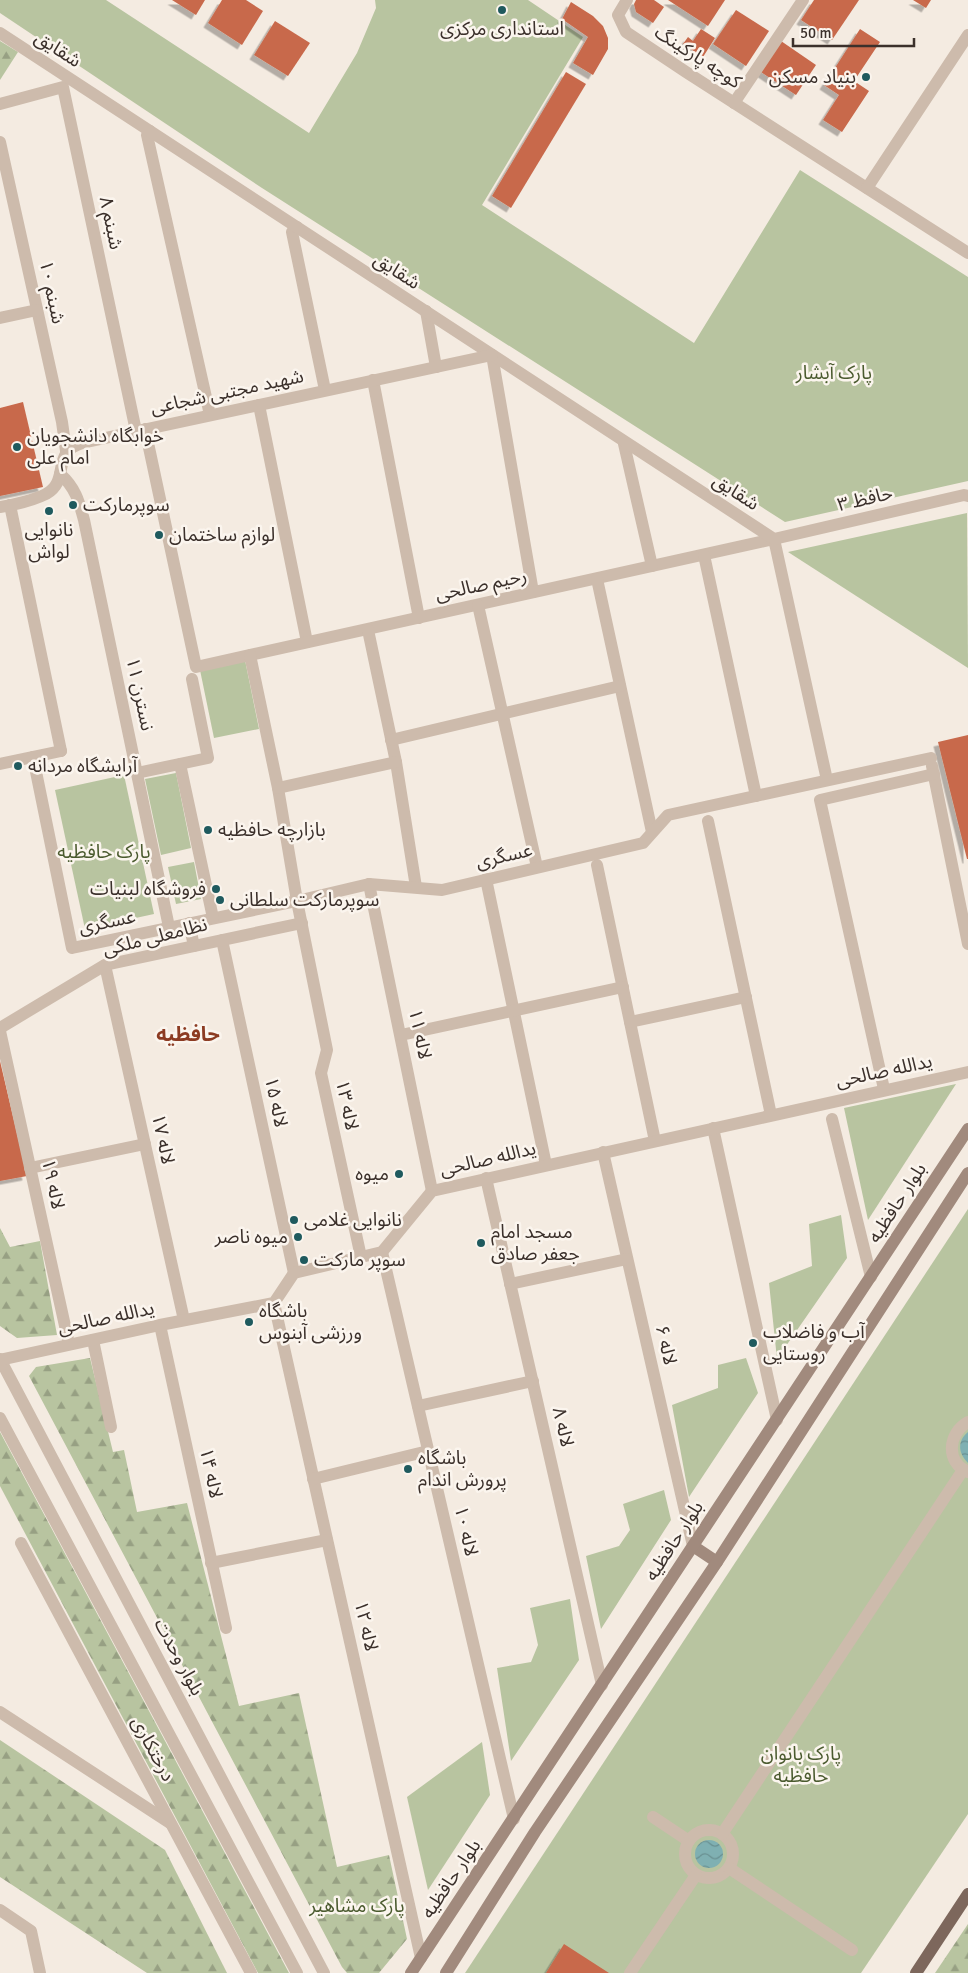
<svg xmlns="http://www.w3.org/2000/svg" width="968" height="1973" viewBox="0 0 968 1973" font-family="Signika,'Noto Sans Arabic',sans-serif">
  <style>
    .forest { fill: url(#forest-firs) }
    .green { fill: #b8c4a0 }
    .water { fill: url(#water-waves) }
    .building { fill: #c8694b; filter: url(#shadow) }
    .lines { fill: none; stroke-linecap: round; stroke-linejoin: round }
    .pedestrian { stroke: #cdbbac; stroke-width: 12 }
    .minor { stroke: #cdbbac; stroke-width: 12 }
    .tertiary { stroke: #cdbbac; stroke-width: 12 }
    .secondary { stroke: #a18a7d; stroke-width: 12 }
    .primary { stroke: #7d675c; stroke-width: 12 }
    .poi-dot { fill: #1f5a5e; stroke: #fbf5ee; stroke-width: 2 }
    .labels { text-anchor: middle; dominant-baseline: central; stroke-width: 5; stroke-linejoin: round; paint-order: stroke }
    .poi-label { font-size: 19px; fill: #3b302b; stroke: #fbf5ee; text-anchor: start }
    .street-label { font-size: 19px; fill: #3b302b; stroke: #fbf5ee }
    .park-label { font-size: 19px; fill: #4a5a2e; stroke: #fbf5ee }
    .neighbourhood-label { font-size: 20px; font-weight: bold; fill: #8c3b22; stroke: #fbf5ee }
  </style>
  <defs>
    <pattern id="forest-firs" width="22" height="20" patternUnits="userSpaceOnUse" patternTransform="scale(1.25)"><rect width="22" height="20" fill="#b8c4a0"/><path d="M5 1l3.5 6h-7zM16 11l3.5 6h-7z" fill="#97a083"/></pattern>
    <pattern id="water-waves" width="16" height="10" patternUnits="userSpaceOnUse" patternTransform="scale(1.25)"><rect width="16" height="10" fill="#7fb0b2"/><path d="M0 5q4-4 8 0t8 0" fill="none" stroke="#699091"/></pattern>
    <filter id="shadow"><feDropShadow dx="-4.5" dy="4.5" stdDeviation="0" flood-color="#0004"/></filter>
  </defs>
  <rect width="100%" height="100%" fill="#f4ebe1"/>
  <!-- forest -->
  <g class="forest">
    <polygon points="0,41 18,52 0,80"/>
    <polygon points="0,1228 10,1247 40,1241 57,1335 17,1338 0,1326"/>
    <polygon points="90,1358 113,1452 124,1450 137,1512 187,1503 239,1706 299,1693 337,1867 389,1855 407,1939 379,1973 347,1973 342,1967 29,1376 36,1367"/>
    <polygon points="0,1432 289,1973 258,1973 0,1486"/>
    <polygon points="0,1740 165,1850 227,1973 147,1973 0,1877"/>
    <polygon points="968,1924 968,1973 935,1973"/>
  </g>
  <!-- green -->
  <g class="green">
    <polygon points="0,0 106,0 309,133 357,53 376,8 375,0 528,0 583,37 482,205 694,343 800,170 968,277 968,481 785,522 262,188 0,13"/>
    <polygon points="967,513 968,668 788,552"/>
    <polygon points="245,660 259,729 214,738 200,670"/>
    <polygon points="176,773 191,848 161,855 145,779"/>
    <polygon points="124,775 154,914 85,929 55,790"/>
    <polygon points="194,862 201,899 176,904 168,867"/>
    <polygon points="956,1084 868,1220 844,1108"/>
    <polygon points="968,1209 968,1814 861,1973 465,1973"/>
    <polygon points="841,1215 847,1258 777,1359 769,1283 812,1266 809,1224"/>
    <polygon points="746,1358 758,1393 689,1497 672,1405 718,1388 718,1365"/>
    <polygon points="664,1490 671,1520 601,1629 586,1556 619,1546 630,1530 623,1504"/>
    <polygon points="570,1599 579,1660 511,1761 497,1668 531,1662 538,1645 530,1608"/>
    <polygon points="482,1742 490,1795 428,1890 407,1797"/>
  </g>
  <!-- water -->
  <g class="water">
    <path d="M968,1432V1463C958,1453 957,1441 968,1432Z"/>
    <circle cx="709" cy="1854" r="14"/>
  </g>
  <!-- building -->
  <g class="building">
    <polygon points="172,0 205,0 196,15"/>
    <polygon points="222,0 246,0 263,11 242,45 208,23"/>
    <polygon points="636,0 654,0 664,7 653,23 636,12 634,4"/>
    <polygon points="668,0 725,0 708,26"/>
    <polygon points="814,0 859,0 832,40 801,20"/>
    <polygon points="913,0 931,0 926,8"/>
    <polygon points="571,2 593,16 603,26 608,38 608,49 593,75 573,63 588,37 562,19"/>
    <polygon points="736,10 769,31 746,66 713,44"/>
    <polygon points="275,21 310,43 288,76 254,55"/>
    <polygon points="701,29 715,38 703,57 683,44 688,37 693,41"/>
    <polygon points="860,29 880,42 854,81 869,91 842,132 823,120 839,95 824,85"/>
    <polygon points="781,41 816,65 796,95 761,72"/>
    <polygon points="566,72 586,84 511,208 492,196"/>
    <polygon points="23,402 43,487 0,496 0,408"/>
    <polygon points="968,735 968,859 967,859 938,742"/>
    <polygon points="0,1061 27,1176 0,1181"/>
    <polygon points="564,1944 609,1973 546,1973"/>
  </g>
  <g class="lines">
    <!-- pedestrian -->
    <g class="pedestrian">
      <path d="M968,1422C948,1433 945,1462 968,1472"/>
      <polyline points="653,1817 689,1841"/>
      <circle cx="709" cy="1854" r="24"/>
      <polyline points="722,1834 963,1470"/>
      <polyline points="729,1868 852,1950"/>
      <polyline points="630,1973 696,1875"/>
    </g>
    <!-- minor -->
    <g class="minor">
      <polyline points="627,0 618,15 626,32 686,72 968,253"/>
      <polyline points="734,103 803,0"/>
      <polyline points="0,104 63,87 136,431"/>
      <polyline points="150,131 147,135 210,415"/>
      <polyline points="0,142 62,422 66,451"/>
      <polyline points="867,188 968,35"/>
      <polyline points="297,227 292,232 325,390"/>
      <polyline points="426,311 436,367"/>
      <polyline points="0,318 37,310"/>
      <polyline points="492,355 533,592"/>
      <polyline points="373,380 419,618"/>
      <polyline points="259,405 307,642"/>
      <polyline points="145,429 196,667 774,539 827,780"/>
      <polyline points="624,444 652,566"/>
      <path d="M60,474C75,487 79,501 84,520L169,927"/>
      <polyline points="10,505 61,751"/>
      <polyline points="704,555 756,796"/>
      <polyline points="597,579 652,832"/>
      <polyline points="478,605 537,867"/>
      <polyline points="368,630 396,762 416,887"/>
      <polyline points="250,655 278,788 297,901 327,1050 321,1073 361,1257"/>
      <polyline points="391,740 620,686"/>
      <polyline points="33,757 72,948 297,901"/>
      <polyline points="180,764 213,918"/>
      <polyline points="932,766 968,944"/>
      <polyline points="137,773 208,758 192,679"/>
      <polyline points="278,788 396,762"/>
      <polyline points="708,821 771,1115"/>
      <polyline points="597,865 655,1141"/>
      <polyline points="486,879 546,1165"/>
      <polyline points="369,884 432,1191"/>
      <polyline points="189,923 194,946"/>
      <polyline points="222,940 294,1273"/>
      <polyline points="105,965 184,1320"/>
      <polyline points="630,1022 746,997"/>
      <polyline points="0,1031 69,1344"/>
      <polyline points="401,1035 623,987"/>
      <polyline points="884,1089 820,800 934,774"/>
      <polyline points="832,1119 871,1277"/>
      <polyline points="713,1128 777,1420"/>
      <polyline points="603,1152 693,1546"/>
      <polyline points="30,1168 145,1144"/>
      <polyline points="486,1178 602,1685"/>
      <polyline points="382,1252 514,1819"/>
      <polyline points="510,1284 627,1259"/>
      <polyline points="274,1303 421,1958"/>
      <polyline points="160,1325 226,1628"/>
      <polyline points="93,1340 111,1427"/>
      <polyline points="418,1406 533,1381"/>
      <polyline points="313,1479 428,1451"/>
      <polyline points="21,1543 251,1973"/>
      <polyline points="211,1563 327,1540"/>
      <polyline points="0,1712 170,1823"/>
      <polyline points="0,1910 31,1931 40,1973"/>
    </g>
    <!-- tertiary -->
    <g class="tertiary">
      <polyline points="0,33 774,539 964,495 968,496"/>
      <path d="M0,507C13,505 34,500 46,494C71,480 50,453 82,443L492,355"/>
      <polyline points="0,764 61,751"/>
      <polyline points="297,901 369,884 442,890 643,843 668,815 931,758"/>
      <polyline points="0,1028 105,965 302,923"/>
      <polyline points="0,1359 324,1973"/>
      <polyline points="0,1360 160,1325 274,1303 294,1273 382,1252 432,1191 968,1072"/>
      <polyline points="0,1418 297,1973"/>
    </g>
    <!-- secondary -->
    <g class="secondary">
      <polyline points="693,1546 717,1562"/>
      <polyline points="411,1973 968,1129"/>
      <polyline points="446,1973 535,1832 717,1562 968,1173"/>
    </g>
    <!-- primary -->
    <polyline class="primary" points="916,1973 968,1894"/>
  </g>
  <!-- markers -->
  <g class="poi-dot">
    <circle cx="502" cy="10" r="5"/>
    <circle cx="866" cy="77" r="5"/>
    <circle cx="17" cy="447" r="5"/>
    <circle cx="73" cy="505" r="5"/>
    <circle cx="49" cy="511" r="5"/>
    <circle cx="159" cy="535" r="5"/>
    <circle cx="18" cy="766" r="5"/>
    <circle cx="208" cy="830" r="5"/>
    <circle cx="216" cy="889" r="5"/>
    <circle cx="220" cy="900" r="5"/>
    <circle cx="399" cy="1174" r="5"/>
    <circle cx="294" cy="1220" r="5"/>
    <circle cx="298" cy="1237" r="5"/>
    <circle cx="481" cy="1243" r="5"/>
    <circle cx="304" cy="1260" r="5"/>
    <circle cx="249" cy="1322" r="5"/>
    <circle cx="753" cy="1343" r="5"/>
    <circle cx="408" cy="1469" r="5"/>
  </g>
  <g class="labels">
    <!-- poi labels -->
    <g class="poi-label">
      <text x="502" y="29" text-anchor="middle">استانداری مرکزی</text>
      <text x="856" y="77" text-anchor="end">بنیاد مسکن</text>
      <text x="27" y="436">خوابگاه دانشجویان<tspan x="27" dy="22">امام علی</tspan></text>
      <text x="83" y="505">سوپرمارکت</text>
      <text x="49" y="530" text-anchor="middle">نانوایی<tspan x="49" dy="22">لواش</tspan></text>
      <text x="169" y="535">لوازم ساختمان</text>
      <text x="28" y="766">آرایشگاه مردانه</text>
      <text x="218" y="830">بازارچه حافظیه</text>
      <text x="206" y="889" text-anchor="end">فروشگاه لبنیات</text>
      <text x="230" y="900">سوپرمارکت سلطانی</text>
      <text x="389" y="1174" text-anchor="end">میوه</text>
      <text x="304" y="1220">نانوایی غلامی</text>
      <text x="491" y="1232">مسجد امام<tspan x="491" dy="22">جعفر صادق</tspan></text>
      <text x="288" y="1237" text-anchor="end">میوه ناصر</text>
      <text x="314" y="1260">سوپر مارکت</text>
      <text x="259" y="1311">باشگاه<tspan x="259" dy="22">ورزشی آبنوس</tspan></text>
      <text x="763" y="1332">آب و فاضلاب<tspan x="763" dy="22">روستایی</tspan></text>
      <text x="418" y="1458">باشگاه<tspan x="418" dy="22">پرورش اندام</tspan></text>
    </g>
    <!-- street labels -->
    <g class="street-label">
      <text transform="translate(58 49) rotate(33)">شقایق</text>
      <text transform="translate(698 57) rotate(33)">کوچه پارکینگ</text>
      <text transform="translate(111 223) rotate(78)">شبنم ۸</text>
      <text transform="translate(397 271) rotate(33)">شقایق</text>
      <text transform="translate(52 292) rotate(78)">شبنم ۱۰</text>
      <text transform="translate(227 392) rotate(-12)">شهید مجتبی شجاعی</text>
      <text transform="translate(736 492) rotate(33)">شقایق</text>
      <text transform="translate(865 499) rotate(-13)">حافظ ۳</text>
      <text transform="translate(481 585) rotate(-12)">رحیم صالحی</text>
      <text transform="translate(140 694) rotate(78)">نسترن ۱۱</text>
      <text transform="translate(504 856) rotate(-13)">عسگری</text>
      <text transform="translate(107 922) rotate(-12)">عسگری</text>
      <text transform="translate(155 937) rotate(-14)">نظامعلی ملکی</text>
      <text transform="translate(420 1034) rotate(78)">لاله ۱۱</text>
      <text transform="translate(884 1071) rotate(-12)">یدالله صالحی</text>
      <text transform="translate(276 1102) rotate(78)">لاله ۱۵</text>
      <text transform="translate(347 1105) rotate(78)">لاله ۱۳</text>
      <text transform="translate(163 1139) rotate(78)">لاله ۱۷</text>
      <text transform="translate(488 1159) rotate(-13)">یدالله صالحی</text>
      <text transform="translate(53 1184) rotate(78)">لاله ۱۹</text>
      <text transform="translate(897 1203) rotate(-57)">بلوار حافظیه</text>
      <text transform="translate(106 1318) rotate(-12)">یدالله صالحی</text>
      <text transform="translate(666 1345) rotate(77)">لاله ۶</text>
      <text transform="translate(563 1427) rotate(77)">لاله ۸</text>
      <text transform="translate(211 1473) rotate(78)">لاله ۱۴</text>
      <text transform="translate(466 1531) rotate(77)">لاله ۱۰</text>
      <text transform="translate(674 1541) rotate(-57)">بلوار حافظیه</text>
      <text transform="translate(366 1626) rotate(77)">لاله ۱۲</text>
      <text transform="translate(179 1657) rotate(62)">بلوار وحدت</text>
      <text transform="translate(153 1749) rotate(62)">درختکاری</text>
      <text transform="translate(451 1879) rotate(-56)">بلوار حافظیه</text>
    </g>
    <!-- park labels -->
    <g class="park-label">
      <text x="834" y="373">پارک آبشار</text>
      <text x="104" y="852">پارک حافظیه</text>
      <text x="801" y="1754">پارک بانوان<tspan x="801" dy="22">حافظیه</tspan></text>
      <text x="357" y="1906">پارک مشاهیر</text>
    </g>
    <!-- neighbourhood labels -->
    <g class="neighbourhood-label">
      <text x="188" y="1034">حافظیه</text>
    </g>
  </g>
  <!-- scale -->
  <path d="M793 38v8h121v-8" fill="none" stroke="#3b302b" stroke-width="2.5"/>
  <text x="800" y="38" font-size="15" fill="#3b302b" stroke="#fbf5ee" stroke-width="4" paint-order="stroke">50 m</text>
</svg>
